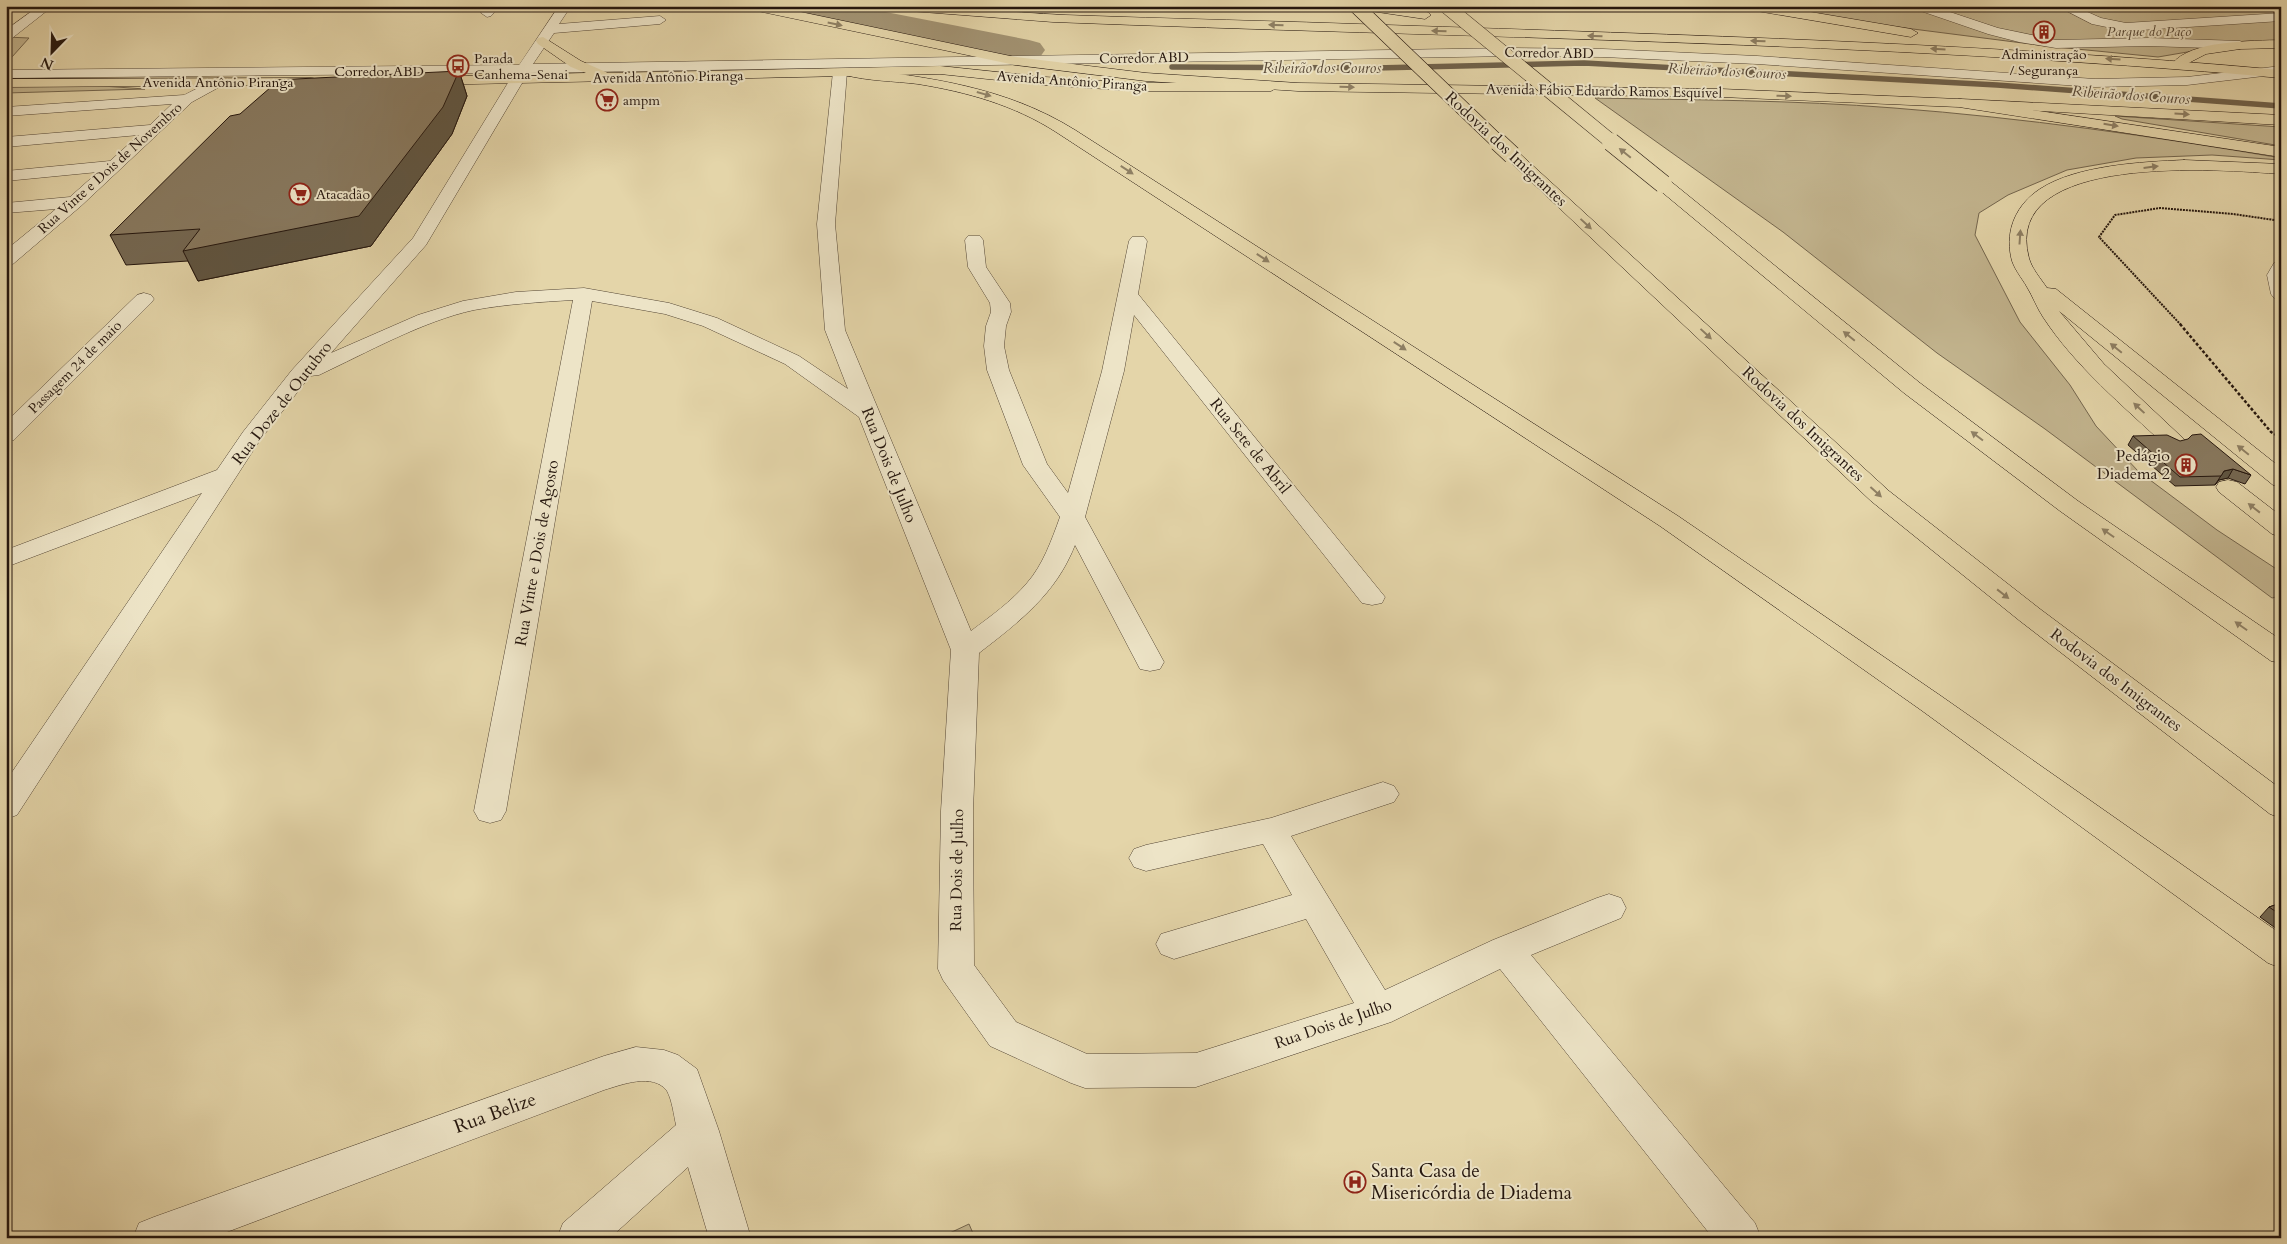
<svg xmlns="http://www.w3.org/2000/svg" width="2287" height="1244" viewBox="0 0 2287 1244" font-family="Cardo,serif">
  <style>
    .green { fill: #c3b58f; stroke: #74664e }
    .water { fill: #a39474; stroke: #70624b }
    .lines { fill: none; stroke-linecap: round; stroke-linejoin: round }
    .stream { stroke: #70624b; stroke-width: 5.5 }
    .river { fill: #a39474; fill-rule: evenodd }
    .minor-casing { stroke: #544635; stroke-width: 1 }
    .major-casing { stroke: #24160e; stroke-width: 1 }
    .highway-casing { stroke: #24160e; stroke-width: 1 }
    .path-far1 { stroke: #24160e; stroke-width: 2; stroke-dasharray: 2 1; stroke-linecap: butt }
    .path { stroke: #24160e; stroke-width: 2.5; stroke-dasharray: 3 2; stroke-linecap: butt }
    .minor { fill: #ede4c7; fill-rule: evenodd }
    .major { fill: #e4d5a9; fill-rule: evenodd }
    .highway { fill: #e4d5a9; fill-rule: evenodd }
    .highway-bridge-far1-casing { stroke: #24160e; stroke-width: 15; stroke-linecap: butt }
    .highway-bridge-casing { stroke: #24160e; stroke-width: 19; stroke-linecap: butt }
    .highway-bridge-far1 { stroke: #e4d5a9; stroke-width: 14 }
    .highway-bridge { stroke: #e4d5a9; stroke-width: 18 }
    .wall { fill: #756852; stroke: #24160e }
    .shaded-wall { fill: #5f5542; stroke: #24160e }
    .building { fill: #88795f; stroke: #24160e }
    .oneway { fill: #8e7f63 }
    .labels { text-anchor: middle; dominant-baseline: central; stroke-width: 4; stroke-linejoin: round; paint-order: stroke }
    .far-park-label { font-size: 14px; font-style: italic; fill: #544635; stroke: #ede4c7 }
    .far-street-label { font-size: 14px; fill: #24160e; stroke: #ede4c7 }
    .far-poi-label { font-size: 14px; fill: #24160e; stroke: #ede4c7; text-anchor: start }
    .far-water-label { font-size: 15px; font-style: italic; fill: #574837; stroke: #ede4c7 }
    .street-label { font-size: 16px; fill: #24160e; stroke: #ede4c7 }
    .poi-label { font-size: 16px; fill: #24160e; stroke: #ede4c7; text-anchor: end }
    .near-street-label { font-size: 19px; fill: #24160e; stroke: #ede4c7 }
    .near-poi-label { font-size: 19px; fill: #24160e; stroke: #ede4c7; text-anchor: start }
  </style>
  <rect width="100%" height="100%" fill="#e4d5a9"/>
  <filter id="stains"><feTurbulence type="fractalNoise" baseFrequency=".004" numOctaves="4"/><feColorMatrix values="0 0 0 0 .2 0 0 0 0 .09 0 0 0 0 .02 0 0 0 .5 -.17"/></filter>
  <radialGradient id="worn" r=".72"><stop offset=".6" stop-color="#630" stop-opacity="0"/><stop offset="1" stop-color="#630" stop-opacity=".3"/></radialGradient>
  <!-- green -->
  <g class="green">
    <polygon points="1764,6 2281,6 2281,41 2240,43 2158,57 2046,46 1819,17"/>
    <polygon points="6,37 29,38 12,57 6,58"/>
    <polygon points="88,85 145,89 6,93 6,86"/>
    <path d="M1595,98C1694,100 1795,100 1894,108C2024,118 2152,136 2281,158V160L2212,155L2136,158L2067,170L2008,195L1979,213L1975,235L2020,322L2070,385L2096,426L2138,471L2217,530L2281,572V596L2272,598L2045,429L1937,353L1783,232Z"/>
    <polygon points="2115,116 2281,127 2281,146 2122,119"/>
    <polygon points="969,1224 975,1238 939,1238"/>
  </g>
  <!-- water -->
  <polygon class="water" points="1089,6 1297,6 1281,10"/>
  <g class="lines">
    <!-- stream -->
    <polyline class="stream" points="1172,67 1375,68 1584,63 1997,85 2281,106"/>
    <!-- river -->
    <polygon class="river" points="794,6 855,6 1029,40 1040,43 1045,50 1040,57 1029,60 809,15 799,12"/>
    <!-- minor casing -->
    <g class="minor-casing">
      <g id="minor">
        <polygon points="39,6 53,6 11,39 6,40 6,30"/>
        <polygon points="487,6 500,6 491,16 487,17 481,13"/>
        <path d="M559,6H571L559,24L660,16L666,20L660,24L554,33L533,64L1512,48L1603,49L1757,56L2095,79L2187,77L2281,66V74L2187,85L2095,87L1757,64L1603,57L1512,56L528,73L426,245L331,353L418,315L463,301L516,292L584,288L669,303L717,318L799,356L848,389L825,330L817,224L833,72L835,69H845L847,72L835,224L845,330L971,631C991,616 1011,602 1027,583C1043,565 1052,539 1060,517L1023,465L987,370L984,346L986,326L991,312L990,303L968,267L965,240L968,236H980L983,240L986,267L1010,303L1011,312L1006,326L1004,346L1009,370L1047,464L1068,493L1102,371L1129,241L1132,237H1144L1147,241L1138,294L1385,597L1382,603L1372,605L1362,603L1134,315L1124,371L1085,517L1164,662L1160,669L1150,671L1140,669L1075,545C1056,594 1019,622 979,653L973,811L974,965L1016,1022L1087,1054L1196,1053L1354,1003L1306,919L1174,959L1161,954L1156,944L1161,934L1292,895L1263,844L1146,871L1134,867L1129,858L1134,849L1146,845L1271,818L1383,782L1394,786L1399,794L1394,802L1291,836L1385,990L1493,940L1597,898L1609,894L1621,898L1626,908L1621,918L1531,955L1755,1223L1761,1238H1713L1500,969L1391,1022L1196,1087L1085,1088L1071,1083L990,1046L943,980L938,969L941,811L951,650L859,417L785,364L703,326L665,314L592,301L506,811L501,820L490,823L479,820L474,811L573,300C540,302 507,304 474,310C423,321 366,353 319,375L310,376L260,440L17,815L6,819V781L202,493L6,567V550L217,470L243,432L292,370L413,238L514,73L6,78V70L519,65Z"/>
        <polygon points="1913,6 1932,6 1998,28 2056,40 2149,38 2240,41 2247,45 2240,49 2149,46 2056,48 2019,42 1988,34 1915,9"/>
        <polygon points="2057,6 2074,6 2101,18 2126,23 2281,13 2281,21 2126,31 2092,24"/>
        <polygon points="218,78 223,79 225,82 223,85 192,102 81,206 13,264 6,266 6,250 56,209 6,213 6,203 70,197 98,172 6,181 6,171 110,161 139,135 6,147 6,137 150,125 172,104 6,116 6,107 184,95"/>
        <polygon points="2281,261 2281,300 2274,298 2271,294 2267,275 2274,263"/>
        <polygon points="144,293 151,295 154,299 151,303 14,440 6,442 6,422 137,295"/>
        <path d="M636,1047L664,1050L678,1055L697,1069L719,1131L751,1238H709L688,1167L610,1238H557L563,1223L676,1125C674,1116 672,1100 667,1091C653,1072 621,1085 604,1090L211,1238H133L139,1223L154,1217L604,1056Z"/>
      </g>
    </g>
    <!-- major casing -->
    <g class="major-casing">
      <g id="major">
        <polygon points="543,37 581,61 608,73 940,66 1045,77 1136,83 1271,83 1278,87 1271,91 1136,91 1045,85 940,74 425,85 418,81 425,77 586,73 571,67 538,44 536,41 538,38"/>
        <path d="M2281,40V48L2240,49L2206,54L2179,68L2172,64C2190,40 2253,41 2281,40Z"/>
        <polygon points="312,78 317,79 319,82 317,85 6,87 6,79"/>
        <polygon points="1961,99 2281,115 2281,125 1956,106 1954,103 1956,100"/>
      </g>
    </g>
    <!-- highway casing -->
    <g class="highway-casing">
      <g id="highway">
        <polygon points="747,6 772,6 1015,57 1146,73 1298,83 1721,89 1959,99 2281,147 2281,157 1959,107 1721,97 1298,91 1146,81 1015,65 753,10"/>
        <path d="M891,6C949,6 1007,12 1065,15C1173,19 1280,21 1387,25C1685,35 1983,43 2281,70V78C1872,41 1462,38 1053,22L897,10Z"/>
        <path d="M1358,6C1373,6 1422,4 1431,15L1425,19L1364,10Z"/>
        <polygon points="1745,6 1775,6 1911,29 1918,33 1911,37 1751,10"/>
        <path d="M850,68C929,77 1006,87 1075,130L1678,516L1941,696L2281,934V968L2268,963L1921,710L1660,526L1056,132C1014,105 967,92 918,84C894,81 868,81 845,75L843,72L845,69Z"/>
        <polygon points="1512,150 1518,152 1889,491 2040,609 2281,789 2281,818 2270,814 2020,621 1871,501 1506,158 1504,155 1506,152"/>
        <path d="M2184,160L2281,164V174C2223,170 2000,151 2029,258C2032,269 2041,279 2047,288L2056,289L2281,468V487L2273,485L2059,311L2104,364L2186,441L2182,446L2174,448L2166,446C2123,406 2075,366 2043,317C2037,308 2033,297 2027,287C2022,278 2013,268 2011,257C2005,229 2017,204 2040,189C2077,165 2142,162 2184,160Z"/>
        <polygon points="1663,179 1669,180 1920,383 2078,501 2281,640 2281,663 2271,661 2060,511 1904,393 1657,188 1655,184 1657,180"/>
        <polygon points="2228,480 2237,482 2281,516 2281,537 2272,534 2219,492 2216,487 2219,482"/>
      </g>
    </g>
    <!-- path-far1 -->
    <polyline class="path-far1" points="2181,325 2099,237 2115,215 2160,208 2233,214 2281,221"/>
    <!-- path -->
    <polyline class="path" points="2180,324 2271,432 2281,438"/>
    <!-- minor -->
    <use href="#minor" class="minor"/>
    <!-- major -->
    <use href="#major" class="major"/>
    <!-- highway -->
    <use href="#highway" class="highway"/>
    <!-- highway-bridge-far1 casing -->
    <g class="highway-bridge-far1-casing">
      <g id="highway-bridge-far1">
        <polyline points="1356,6 1499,143"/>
        <polyline points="1446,6 1613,143"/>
      </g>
    </g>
    <!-- highway-bridge casing -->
    <g class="highway-bridge-casing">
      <g id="highway-bridge">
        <polyline points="1498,142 1512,155"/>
        <polyline points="1611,142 1663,184"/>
      </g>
    </g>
    <!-- highway-bridge-far1 -->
    <use href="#highway-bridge-far1" class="highway-bridge-far1"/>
    <!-- highway-bridge -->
    <use href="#highway-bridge" class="highway-bridge"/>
  </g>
  <!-- wall -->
  <g class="wall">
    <polygon points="459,71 467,96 452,134 371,246 198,281 188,261 126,265 110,235"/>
    <polygon points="2133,436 2251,475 2245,484 2228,478 2219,480 2215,485 2175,486 2128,445"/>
    <polygon points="2281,903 2281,932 2260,917 2269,907"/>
  </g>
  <!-- shaded-wall -->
  <g class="shaded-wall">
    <polygon points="459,71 467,96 452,134 371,246 198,281 183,251"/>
    <polygon points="2233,469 2228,478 2219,480 2215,485 2224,471"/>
  </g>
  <!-- building -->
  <g class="building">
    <polygon points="459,71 443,107 359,216 183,251 200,229 110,235 230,116 240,114 271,87 275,80"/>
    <polygon points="2201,434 2251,475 2233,469 2224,471 2221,476 2180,477 2133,436 2167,435 2180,441 2188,439 2192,435"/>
    <polygon points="2281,903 2281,915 2269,907"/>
  </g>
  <!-- one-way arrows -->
  <defs><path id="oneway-solid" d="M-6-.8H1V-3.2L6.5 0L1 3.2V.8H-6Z" transform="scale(1.25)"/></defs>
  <g class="oneway">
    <use href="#oneway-solid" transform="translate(835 24) rotate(12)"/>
    <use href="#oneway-solid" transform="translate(1276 25) rotate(-178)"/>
    <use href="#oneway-solid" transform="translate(1439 31) rotate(-178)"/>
    <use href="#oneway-solid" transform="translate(1595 36) rotate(-178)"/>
    <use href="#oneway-solid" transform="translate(1758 41) rotate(-178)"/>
    <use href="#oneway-solid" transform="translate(1938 49) rotate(-177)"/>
    <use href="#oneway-solid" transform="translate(2113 59) rotate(-176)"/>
    <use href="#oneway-solid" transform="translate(1347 87) rotate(1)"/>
    <use href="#oneway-solid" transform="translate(984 94) rotate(16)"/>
    <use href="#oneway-solid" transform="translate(1784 96) rotate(2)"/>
    <use href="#oneway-solid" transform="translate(2182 114) rotate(3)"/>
    <use href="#oneway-solid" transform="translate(2111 125) rotate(9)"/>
    <use href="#oneway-solid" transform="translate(1625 153) rotate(-141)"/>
    <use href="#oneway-solid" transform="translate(2151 167) rotate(-7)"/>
    <use href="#oneway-solid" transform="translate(1127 170) rotate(33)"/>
    <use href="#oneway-solid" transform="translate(1586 224) rotate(43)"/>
    <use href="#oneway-solid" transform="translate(2020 237) rotate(-86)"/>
    <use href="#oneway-solid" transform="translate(1263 258) rotate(33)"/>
    <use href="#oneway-solid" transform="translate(1706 334) rotate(43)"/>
    <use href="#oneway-solid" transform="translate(1849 336) rotate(-141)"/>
    <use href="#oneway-solid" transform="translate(1400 346) rotate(33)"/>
    <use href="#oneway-solid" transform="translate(2116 348) rotate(-141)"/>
    <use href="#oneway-solid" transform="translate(2139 408) rotate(-137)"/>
    <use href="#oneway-solid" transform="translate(1977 436) rotate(-143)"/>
    <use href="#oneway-solid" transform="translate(2243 450) rotate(-141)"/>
    <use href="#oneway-solid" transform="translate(1876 492) rotate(42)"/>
    <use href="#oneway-solid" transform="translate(2254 508) rotate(-142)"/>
    <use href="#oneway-solid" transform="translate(2108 533) rotate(-145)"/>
    <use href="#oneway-solid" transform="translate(2003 594) rotate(38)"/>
    <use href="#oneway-solid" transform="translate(2241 626) rotate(-145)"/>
  </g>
  <!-- icons -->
  <defs>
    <g id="building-ring" transform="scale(1.125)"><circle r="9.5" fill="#ede4c7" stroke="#8f2418" stroke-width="1.5"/><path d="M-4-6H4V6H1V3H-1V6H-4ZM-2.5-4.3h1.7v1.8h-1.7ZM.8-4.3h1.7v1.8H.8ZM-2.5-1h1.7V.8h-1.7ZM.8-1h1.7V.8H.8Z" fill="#8f2418"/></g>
    <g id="bus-ring" transform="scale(1.125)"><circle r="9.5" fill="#ede4c7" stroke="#8f2418" stroke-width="1.5"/><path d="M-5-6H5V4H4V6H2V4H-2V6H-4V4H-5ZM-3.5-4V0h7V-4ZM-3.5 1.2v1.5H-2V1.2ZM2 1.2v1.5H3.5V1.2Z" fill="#8f2418"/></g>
    <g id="supermarket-ring" transform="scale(1.125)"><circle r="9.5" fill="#ede4c7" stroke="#8f2418" stroke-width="1.5"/><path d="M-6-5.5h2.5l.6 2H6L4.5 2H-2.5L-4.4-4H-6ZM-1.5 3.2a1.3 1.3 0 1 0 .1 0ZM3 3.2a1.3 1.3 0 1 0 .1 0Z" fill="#8f2418"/></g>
    <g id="hospital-ring" transform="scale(1.125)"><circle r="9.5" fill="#ede4c7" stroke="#8f2418" stroke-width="1.5"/><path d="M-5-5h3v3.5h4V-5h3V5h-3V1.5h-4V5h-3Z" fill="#8f2418"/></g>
  </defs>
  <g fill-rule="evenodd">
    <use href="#building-ring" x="2044" y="32"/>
    <use href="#bus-ring" x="458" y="66"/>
    <use href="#supermarket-ring" x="607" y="100"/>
    <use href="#supermarket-ring" x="300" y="194"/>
    <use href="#building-ring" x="2186" y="465"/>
    <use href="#hospital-ring" x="1355" y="1182"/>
  </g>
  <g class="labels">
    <!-- far-park labels -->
    <g class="far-park-label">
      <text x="2149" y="31">Parque do Paço</text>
    </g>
    <!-- far-street labels -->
    <g class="far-street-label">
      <text transform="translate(1549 53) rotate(1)">Corredor ABD</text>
      <text transform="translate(1144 58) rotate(-1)">Corredor ABD</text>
      <text x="379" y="71">Corredor ABD</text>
      <text transform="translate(668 77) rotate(-1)">Avenida Antônio Piranga</text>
      <text transform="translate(1072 81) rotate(4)">Avenida Antônio Piranga</text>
      <text x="218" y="82">Avenida Antônio Piranga</text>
      <text transform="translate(1604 91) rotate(1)">Avenida Fábio Eduardo Ramos Esquível</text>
      <text transform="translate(110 168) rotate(-42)">Rua Vinte e Dois de Novembro</text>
      <text transform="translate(75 367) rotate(-45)">Passagem 24 de maio</text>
    </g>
    <!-- far-poi labels -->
    <g class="far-poi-label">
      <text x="2044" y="54" text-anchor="middle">Administração<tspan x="2044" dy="16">/ Segurança</tspan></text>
      <text x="474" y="58">Parada<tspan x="474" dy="16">Canhema-Senai</tspan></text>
      <text x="623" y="100">ampm</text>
      <text x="316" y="194">Atacadão</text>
    </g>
    <!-- far-water labels -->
    <g class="far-water-label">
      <text x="1322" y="68">Ribeirão dos Couros</text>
      <text transform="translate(1727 71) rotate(3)">Ribeirão dos Couros</text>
      <text transform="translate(2131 95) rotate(4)">Ribeirão dos Couros</text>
    </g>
    <!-- street labels -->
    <g class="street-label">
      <text transform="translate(1506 149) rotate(43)">Rodovia dos Imigrantes</text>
      <text transform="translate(282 403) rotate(-52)">Rua Doze de Outubro</text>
      <text transform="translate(1803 424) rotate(43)">Rodovia dos Imigrantes</text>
      <text transform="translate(1250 446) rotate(51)">Rua Sete de Abril</text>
      <text transform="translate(889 465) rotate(68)">Rua Dois de Julho</text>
      <text transform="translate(537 553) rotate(-80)">Rua Vinte e Dois de Agosto</text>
      <text transform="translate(2116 680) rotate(37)">Rodovia dos Imigrantes</text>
      <text transform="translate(957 870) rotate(-89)">Rua Dois de Julho</text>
      <text transform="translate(1333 1024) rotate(-19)">Rua Dois de Julho</text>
    </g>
    <!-- poi labels -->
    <g class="poi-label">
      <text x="2170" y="456">Pedágio<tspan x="2170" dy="18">Diadema 2</tspan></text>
    </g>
    <!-- near-street labels -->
    <g class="near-street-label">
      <text transform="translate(495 1113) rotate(-20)">Rua Belize</text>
    </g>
    <!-- near-poi labels -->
    <g class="near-poi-label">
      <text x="1371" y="1171">Santa Casa de<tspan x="1371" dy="22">Misericórdia de Diadema</tspan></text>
    </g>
  </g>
  <!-- margin -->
  <rect width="2287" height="1244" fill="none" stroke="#e4d5a9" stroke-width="25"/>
  <rect x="8" y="8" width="2272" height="1229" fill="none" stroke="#24160e" stroke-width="2.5"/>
  <rect x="12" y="12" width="2262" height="1219" fill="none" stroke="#24160e"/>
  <!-- north arrow -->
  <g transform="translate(52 52) rotate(203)" stroke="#ede4c7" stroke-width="4" paint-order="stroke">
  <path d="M0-4L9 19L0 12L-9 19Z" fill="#24160e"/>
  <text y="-8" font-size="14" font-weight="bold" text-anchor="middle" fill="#24160e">N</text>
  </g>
  <rect width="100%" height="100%" filter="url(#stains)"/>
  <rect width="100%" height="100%" fill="url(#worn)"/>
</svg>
